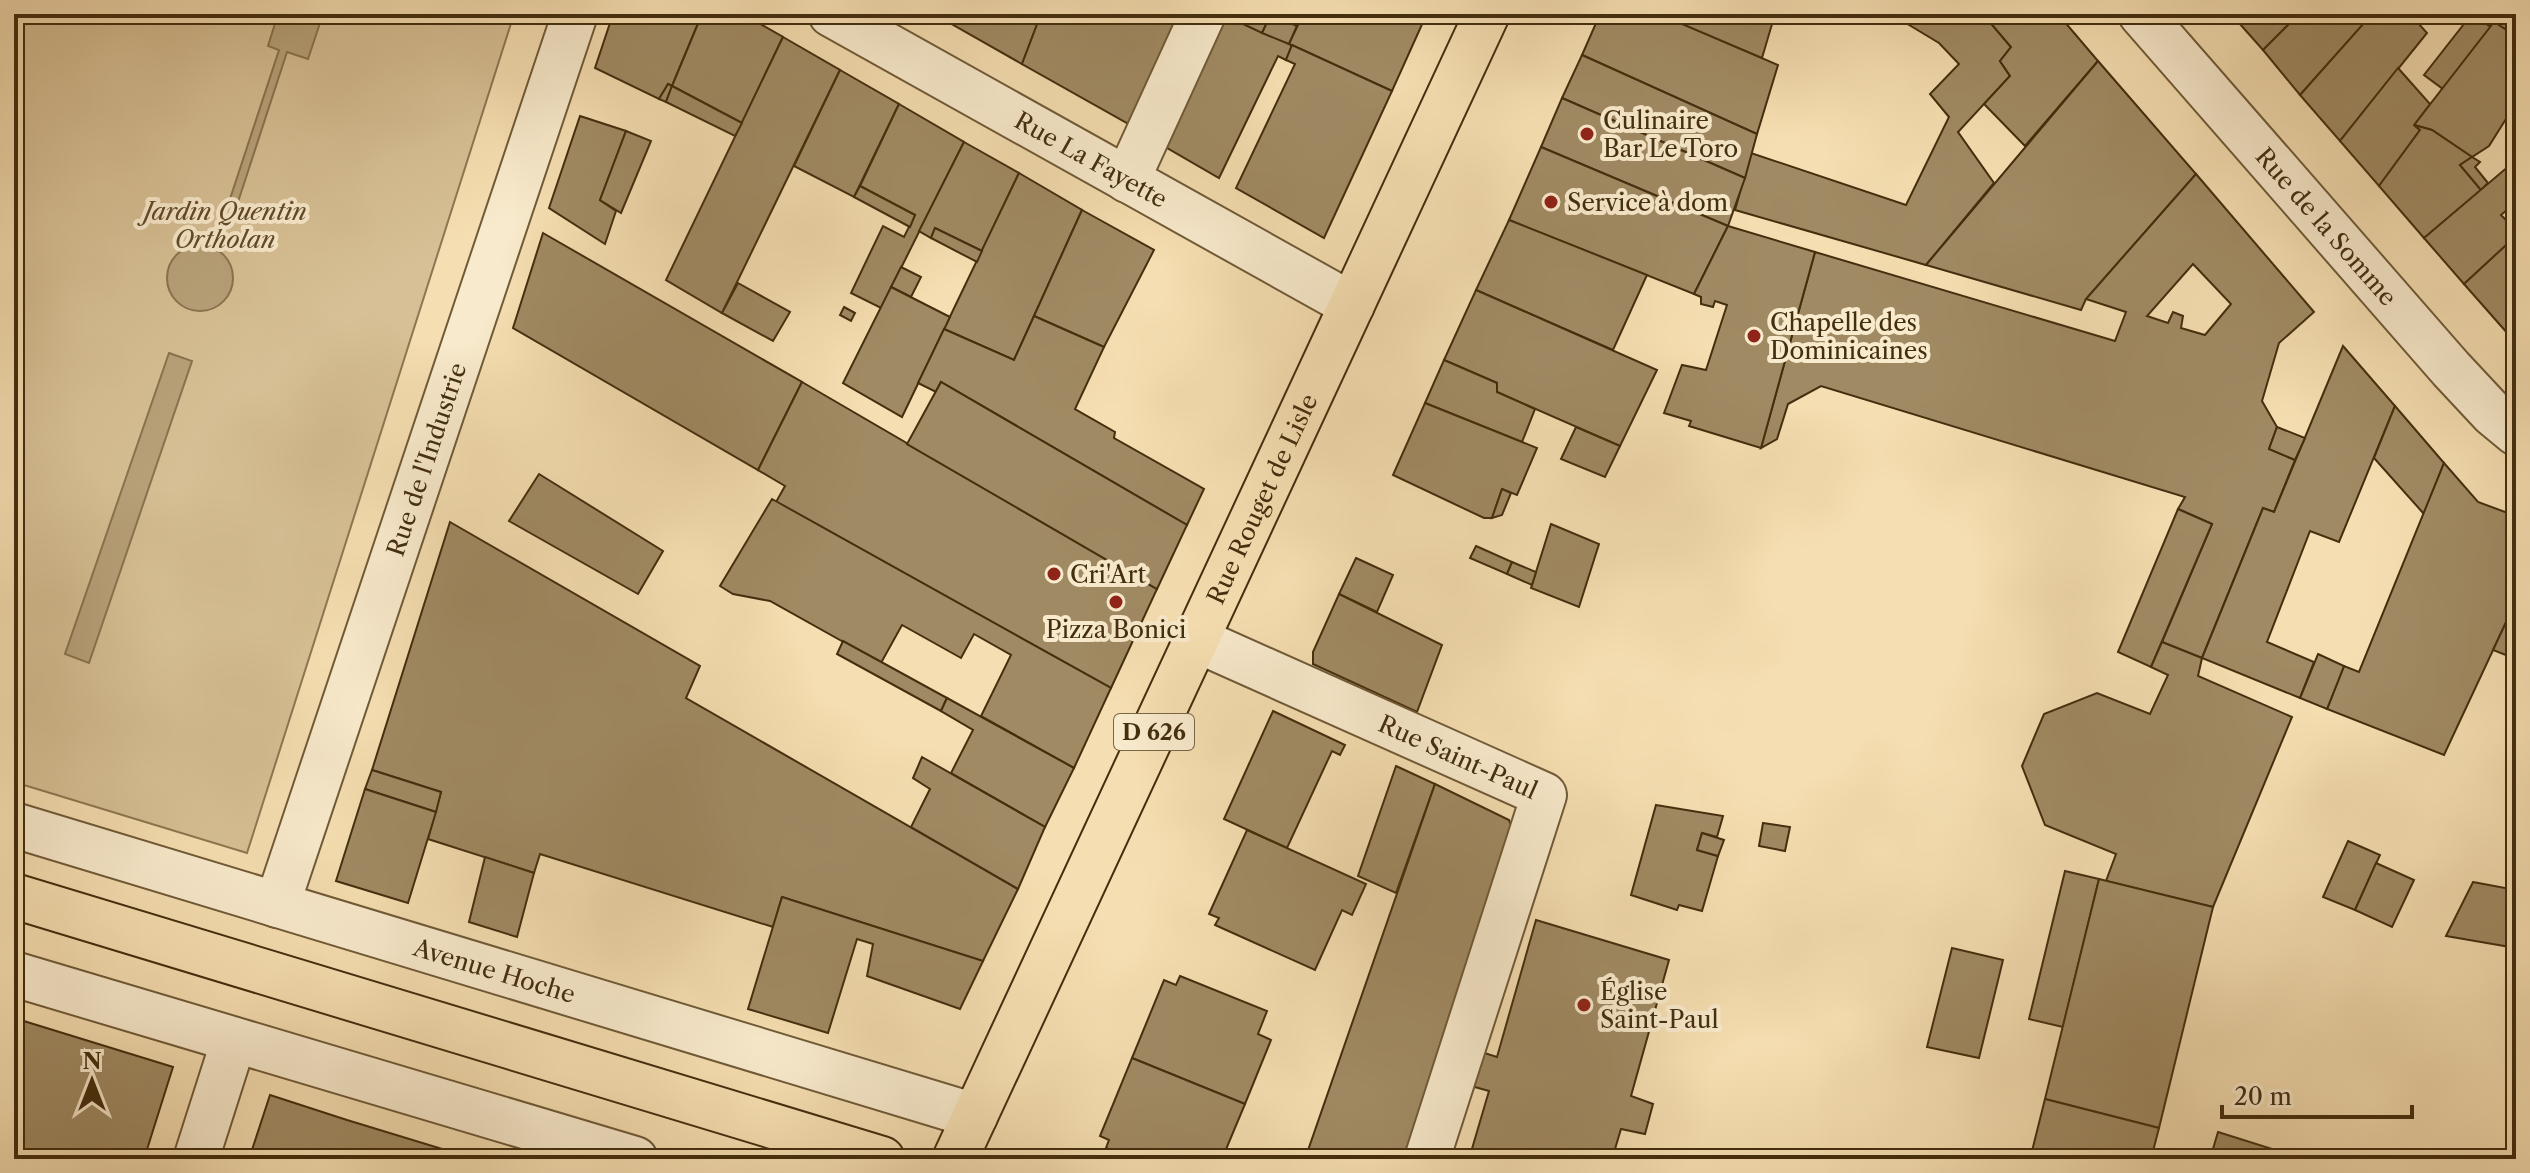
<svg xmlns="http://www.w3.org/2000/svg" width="2530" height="1173" viewBox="0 0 2530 1173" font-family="'Libre Caslon Text',serif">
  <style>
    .green { fill: #d7c095; stroke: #8d7752; stroke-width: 2 }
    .water { fill: #b8a27a; stroke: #89744f; stroke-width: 2 }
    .building { fill: #a08a63; stroke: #432e0e; stroke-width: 2; fill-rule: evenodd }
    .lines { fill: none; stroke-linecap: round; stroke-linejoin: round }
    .minor-casing { stroke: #705a37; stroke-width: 48 }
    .major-casing { stroke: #432e0e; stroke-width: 48 }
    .minor { stroke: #f8eacc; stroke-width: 44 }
    .major { stroke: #f5deb1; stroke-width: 44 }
    .poi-dot { fill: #8f2418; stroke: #f8eacc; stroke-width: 3 }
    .labels { text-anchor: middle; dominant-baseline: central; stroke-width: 8; stroke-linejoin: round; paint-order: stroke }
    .shield { fill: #f8eacc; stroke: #796647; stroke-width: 2 }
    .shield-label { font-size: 22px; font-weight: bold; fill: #432e0e }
    .poi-label { font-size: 24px; fill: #432e0e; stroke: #f8eacc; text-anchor: start }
    .street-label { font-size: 24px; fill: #432e0e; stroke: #f8eacc }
    .park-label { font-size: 24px; font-style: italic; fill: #614b29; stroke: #f8eacc }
  </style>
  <rect width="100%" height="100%" fill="#f5deb1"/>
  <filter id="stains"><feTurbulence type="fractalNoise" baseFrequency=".0025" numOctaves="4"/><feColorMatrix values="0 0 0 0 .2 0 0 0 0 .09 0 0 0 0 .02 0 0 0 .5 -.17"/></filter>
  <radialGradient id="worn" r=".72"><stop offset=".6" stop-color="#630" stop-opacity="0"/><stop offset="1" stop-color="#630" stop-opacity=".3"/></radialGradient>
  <!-- green -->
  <polygon class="green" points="14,14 514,14 247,853 14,782"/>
  <!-- water -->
  <g class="water">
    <polygon points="278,14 323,14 308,59 287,52 238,202 230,199 279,50 268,46"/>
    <circle cx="200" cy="278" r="33"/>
    <polygon points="169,353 192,361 89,663 65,654"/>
  </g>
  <!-- building -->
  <g class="building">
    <polygon points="613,14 702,14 672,86 668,84 659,99 595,68"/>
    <polygon points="702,14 743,14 783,37 742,123 672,86"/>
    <polygon points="934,14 1041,14 1022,64"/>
    <polygon points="1041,14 1187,14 1134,127 1022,64"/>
    <polygon points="1221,14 1292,45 1286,60 1278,56 1219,178 1162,145"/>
    <polygon points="1222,14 1271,14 1262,33"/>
    <polygon points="1271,14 1297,26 1289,44 1262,33"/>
    <polygon points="1303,14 1411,14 1424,20 1392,91 1289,44"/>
    <polygon points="1600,14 1660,14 1778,65 1757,134 1582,55"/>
    <polygon points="1668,14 1686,14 1682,24 1666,17"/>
    <polygon points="1686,14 1775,14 1762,58 1682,24"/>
    <polygon points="1891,14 1983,14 2011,47 2000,61 2010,76 1958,132 1994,183 1926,265 1735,210 1751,153 1906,205 1949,117 1930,94 1959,64 1939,43"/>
    <polygon points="1983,14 2058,14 2098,61 2025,146 1984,104 2010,76 2000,61 2011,47"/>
    <polygon points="2231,14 2299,14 2263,50"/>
    <polygon points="2299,14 2365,14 2369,18 2300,95 2263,50"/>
    <polygon points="2372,14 2410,14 2427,33 2340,141 2300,95"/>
    <polygon points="2501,14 2516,14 2516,36 2494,22"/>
    <polygon points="2471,15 2491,27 2443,89 2424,75"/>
    <polygon points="2494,22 2516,36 2516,103 2489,146 2472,157 2432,130 2414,125"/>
    <polygon points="783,37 840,70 722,313 666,280"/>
    <polygon points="1292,45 1392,91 1324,238 1236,188 1295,64 1286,60"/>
    <polygon points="1582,55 1757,134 1745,178 1562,98"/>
    <polygon points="2098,61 2196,174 2086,299 2081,310 1926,265"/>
    <polygon points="2398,68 2430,104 2414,125 2420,130 2379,186 2340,141"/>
    <polygon points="840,70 899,104 854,197 794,166"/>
    <polygon points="668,84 672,86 666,102 659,99"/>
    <polygon points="672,86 742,123 735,136 666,102"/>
    <polygon points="1562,98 1745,178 1728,226 1541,147"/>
    <polygon points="899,104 964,142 881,308 851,293 883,226 904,237 915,215 860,186"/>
    <polygon points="580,116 626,131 600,200 616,211 605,244 549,208"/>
    <polygon points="2414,125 2432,130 2472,157 2460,165 2481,190 2424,238 2379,186 2420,130"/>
    <polygon points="626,131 651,141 621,213 600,200"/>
    <polygon points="964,142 1019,173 982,251 935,228 931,238 919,231"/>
    <polygon points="1541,147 1728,226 1694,294 1509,220"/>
    <polygon points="2472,157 2480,162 2475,167 2488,183 2481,190 2460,165"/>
    <polygon points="2516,162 2516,202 2501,215 2510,224 2516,218 2516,236 2464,284 2424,238 2510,165"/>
    <polygon points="1019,173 1082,210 1014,360 944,329"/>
    <path d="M2196,174L2314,312L2279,343L2262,401L2277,427L2269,449L2295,460L2274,512L2263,508L2202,658L2162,642L2212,524L2178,509L2185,497L1821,386L1788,404L1777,439L1761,448L1815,252L2115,341L2126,312L2086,299ZM2193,264L2231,304L2205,335L2181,328L2183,316L2173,312L2168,323L2147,316Z"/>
    <polygon points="860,186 915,215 910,227 854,197"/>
    <polygon points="1082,210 1154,250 1104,347 1034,316"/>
    <polygon points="1509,220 1647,275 1613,350 1476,290"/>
    <polygon points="1728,226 1815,252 1761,448 1689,426 1691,421 1664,413 1682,365 1706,370 1727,305 1715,301 1713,307 1701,304 1701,297 1694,294"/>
    <polygon points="935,228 982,251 977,262 931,238"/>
    <polygon points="543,233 802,382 758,470 513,328"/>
    <polygon points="2516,236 2516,343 2464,284"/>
    <polygon points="901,267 921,277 911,297 891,287"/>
    <polygon points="738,283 790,312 773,341 722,313"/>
    <polygon points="891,287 950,317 902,417 843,383"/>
    <polygon points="1476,290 1657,370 1620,446 1497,392 1497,383 1444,360"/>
    <polygon points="844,307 855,313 851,321 840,315"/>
    <polygon points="1034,316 1104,347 1075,409 1115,432 1114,438 1204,489 1187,525 941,382 936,392 918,383 944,329 1014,360"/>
    <polygon points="2343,346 2395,406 2339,542 2310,531 2267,642 2314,662 2300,698 2202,658 2263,508 2274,512"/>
    <polygon points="1444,360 1497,383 1497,392 1535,409 1522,442 1425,403"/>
    <polygon points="802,382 1157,589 1111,688 776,502 785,486 758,470"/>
    <polygon points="941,382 1187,525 1157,589 907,444"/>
    <polygon points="1425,403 1537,448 1517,495 1502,489 1492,518 1484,518 1393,475"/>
    <polygon points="2395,406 2444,463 2424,514 2374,458"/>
    <polygon points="1576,427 1620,446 1605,477 1561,459"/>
    <polygon points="2277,427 2305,438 2295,460 2269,449"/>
    <polygon points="2444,463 2478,502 2516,516 2516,601 2444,755 2327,709 2344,666 2359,672"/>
    <polygon points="539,474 663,551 638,594 509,521"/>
    <polygon points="1502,489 1511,493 1502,515 1492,518"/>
    <polygon points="772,499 1111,688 1074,768 981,716 1011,655 974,634 961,658 902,625 881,663 770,601 733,594 720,586"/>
    <polygon points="2178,509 2212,524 2151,667 2118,652"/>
    <polygon points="450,522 700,666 686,698 1018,889 983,961 782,897 773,927 540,854 534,873 428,839 441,792 372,770"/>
    <polygon points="1551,524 1599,544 1579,607 1531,588"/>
    <polygon points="1476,546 1512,562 1507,574 1470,558"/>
    <polygon points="1356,558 1393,575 1377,612 1339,594"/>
    <polygon points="1512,562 1536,572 1532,585 1507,574"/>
    <polygon points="1339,594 1442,645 1417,712 1313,664 1313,652"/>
    <polygon points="2516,601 2516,659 2493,650"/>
    <polygon points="843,641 947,698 941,711 837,654"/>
    <polygon points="2162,642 2202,658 2198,676 2292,717 2213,907 2106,881 2116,854 2045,825 2022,766 2044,714 2097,693 2150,714 2168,675 2151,667"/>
    <polygon points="2318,654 2344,666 2327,709 2300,698"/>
    <polygon points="947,698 1074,768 1045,827 951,773 973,730 941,711"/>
    <polygon points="1273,711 1345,745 1340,755 1332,751 1287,848 1224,819"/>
    <polygon points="922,757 1045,827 1018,889 911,827 930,789 913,778"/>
    <polygon points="1396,766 1435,784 1396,893 1358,876"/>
    <polygon points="372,770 441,792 436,812 365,789"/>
    <polygon points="1435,784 1509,820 1517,840 1406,1159 1305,1159"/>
    <polygon points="365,789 436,812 408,903 336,881"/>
    <polygon points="1656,805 1723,816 1717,837 1702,833 1697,850 1718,856 1702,911 1679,905 1677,910 1631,895"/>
    <polygon points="1763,823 1790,827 1785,851 1759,846"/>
    <polygon points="1247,830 1366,884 1352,915 1342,910 1315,970 1215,925 1219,918 1209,914"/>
    <polygon points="1702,833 1724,840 1718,856 1697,850"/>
    <polygon points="2348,841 2380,855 2355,910 2323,897"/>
    <polygon points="485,857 534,873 517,937 469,922"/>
    <polygon points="2376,863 2414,880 2392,927 2355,910"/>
    <polygon points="2065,871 2099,879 2063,1027 2029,1019"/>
    <polygon points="2099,879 2213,907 2159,1128 2045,1099"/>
    <polygon points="2473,882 2516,890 2516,948 2446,936"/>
    <polygon points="782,897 983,961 960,1009 867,976 873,944 857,939 828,1033 748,1009"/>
    <polygon points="1536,920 1669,960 1631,1096 1653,1104 1645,1134 1621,1129 1612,1159 1469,1159 1489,1091 1464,1084 1475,1050 1497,1057"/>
    <polygon points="1952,948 2003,960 1979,1058 1927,1047"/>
    <polygon points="1180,976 1267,1011 1258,1034 1271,1040 1245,1104 1132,1058 1164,980 1176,985"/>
    <polygon points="14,1018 173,1067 144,1159 14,1159"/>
    <polygon points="1132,1058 1245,1104 1222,1159 1134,1159 1106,1148 1109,1140 1100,1136"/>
    <polygon points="270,1095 347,1120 475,1159 249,1159"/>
    <polygon points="2045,1099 2159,1128 2151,1159 2066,1159 2032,1151"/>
    <polygon points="2218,1132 2304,1159 2210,1159"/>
    <polygon points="2032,1151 2066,1159 2030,1159"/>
  </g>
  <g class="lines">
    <!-- minor casing -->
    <g class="minor-casing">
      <g id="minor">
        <path id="s1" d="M831,14L1352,305"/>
        <path id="s2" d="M2141,14L2451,369L2493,414L2516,433"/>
        <polyline points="1127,180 1203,14"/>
        <path id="s3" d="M1197,640L1544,795L1427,1159"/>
        <path id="s4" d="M14,825L975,1116"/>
        <path id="s5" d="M277,905L575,14"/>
        <polyline points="14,974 635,1159"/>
        <polyline points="196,1159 234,1040"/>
      </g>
    </g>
    <!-- major casing -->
    <g class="major-casing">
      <g id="major">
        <polyline points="14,896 882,1159"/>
        <path id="s6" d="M955,1159L1487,14"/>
      </g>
    </g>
    <!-- minor -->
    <use href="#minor" class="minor"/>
    <!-- major -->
    <use href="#major" class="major"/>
  </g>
  <!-- markers -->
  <g class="poi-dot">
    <circle cx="1587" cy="134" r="8"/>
    <circle cx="1551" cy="202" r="8"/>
    <circle cx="1754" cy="336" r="8"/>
    <circle cx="1054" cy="574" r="8"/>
    <circle cx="1116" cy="602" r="8"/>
    <circle cx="1584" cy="1005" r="8"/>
  </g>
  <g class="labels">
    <!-- shield labels -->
    <rect class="shield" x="1114" y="714" width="80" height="36" rx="6"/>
    <g class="shield-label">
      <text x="1154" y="732">D 626</text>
    </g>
    <!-- poi labels -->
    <g class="poi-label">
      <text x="1603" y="120">Culinaire<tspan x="1603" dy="28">Bar Le Toro</tspan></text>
      <text x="1567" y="202">Service à dom</text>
      <text x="1770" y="322">Chapelle des<tspan x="1770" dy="28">Dominicaines</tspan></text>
      <text x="1070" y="574">Cri'Art</text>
      <text x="1116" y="629" text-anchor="middle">Pizza Bonici</text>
      <text x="1600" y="991">Église<tspan x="1600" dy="28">Saint-Paul</tspan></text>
    </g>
    <!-- street labels -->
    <g class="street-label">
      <text stroke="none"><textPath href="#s1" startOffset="298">Rue La Fayette</textPath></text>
      <text stroke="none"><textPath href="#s2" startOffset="282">Rue de la Somme</textPath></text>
      <text stroke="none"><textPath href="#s5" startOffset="470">Rue de l'Industrie</textPath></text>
      <text stroke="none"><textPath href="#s6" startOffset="728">Rue Rouget de Lisle</textPath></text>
      <text stroke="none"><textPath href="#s3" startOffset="286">Rue Saint-Paul</textPath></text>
      <text stroke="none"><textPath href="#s4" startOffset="502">Avenue Hoche</textPath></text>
    </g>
    <!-- park labels -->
    <g class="park-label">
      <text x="225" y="211">Jardin Quentin<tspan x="225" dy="28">Ortholan</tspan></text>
    </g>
  </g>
  <!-- margin -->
  <rect width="2530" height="1173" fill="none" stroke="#f5deb1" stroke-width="48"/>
  <rect x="16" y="16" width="2498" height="1141" fill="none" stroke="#432e0e" stroke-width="4"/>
  <rect x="24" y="24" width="2482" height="1125" fill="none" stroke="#432e0e" stroke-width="2"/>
  <!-- north arrow -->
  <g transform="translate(92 1081)" stroke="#f8eacc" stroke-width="6" paint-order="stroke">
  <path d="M0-6L14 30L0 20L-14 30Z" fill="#432e0e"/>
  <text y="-12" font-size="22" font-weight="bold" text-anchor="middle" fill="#432e0e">N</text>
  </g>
  <!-- scale -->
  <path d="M2222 1105v12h190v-12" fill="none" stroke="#432e0e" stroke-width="4"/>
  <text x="2234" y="1105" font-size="24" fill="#432e0e" stroke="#f8eacc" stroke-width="6" paint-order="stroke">20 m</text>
  <rect width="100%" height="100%" filter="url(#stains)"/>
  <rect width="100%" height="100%" fill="url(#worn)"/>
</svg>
